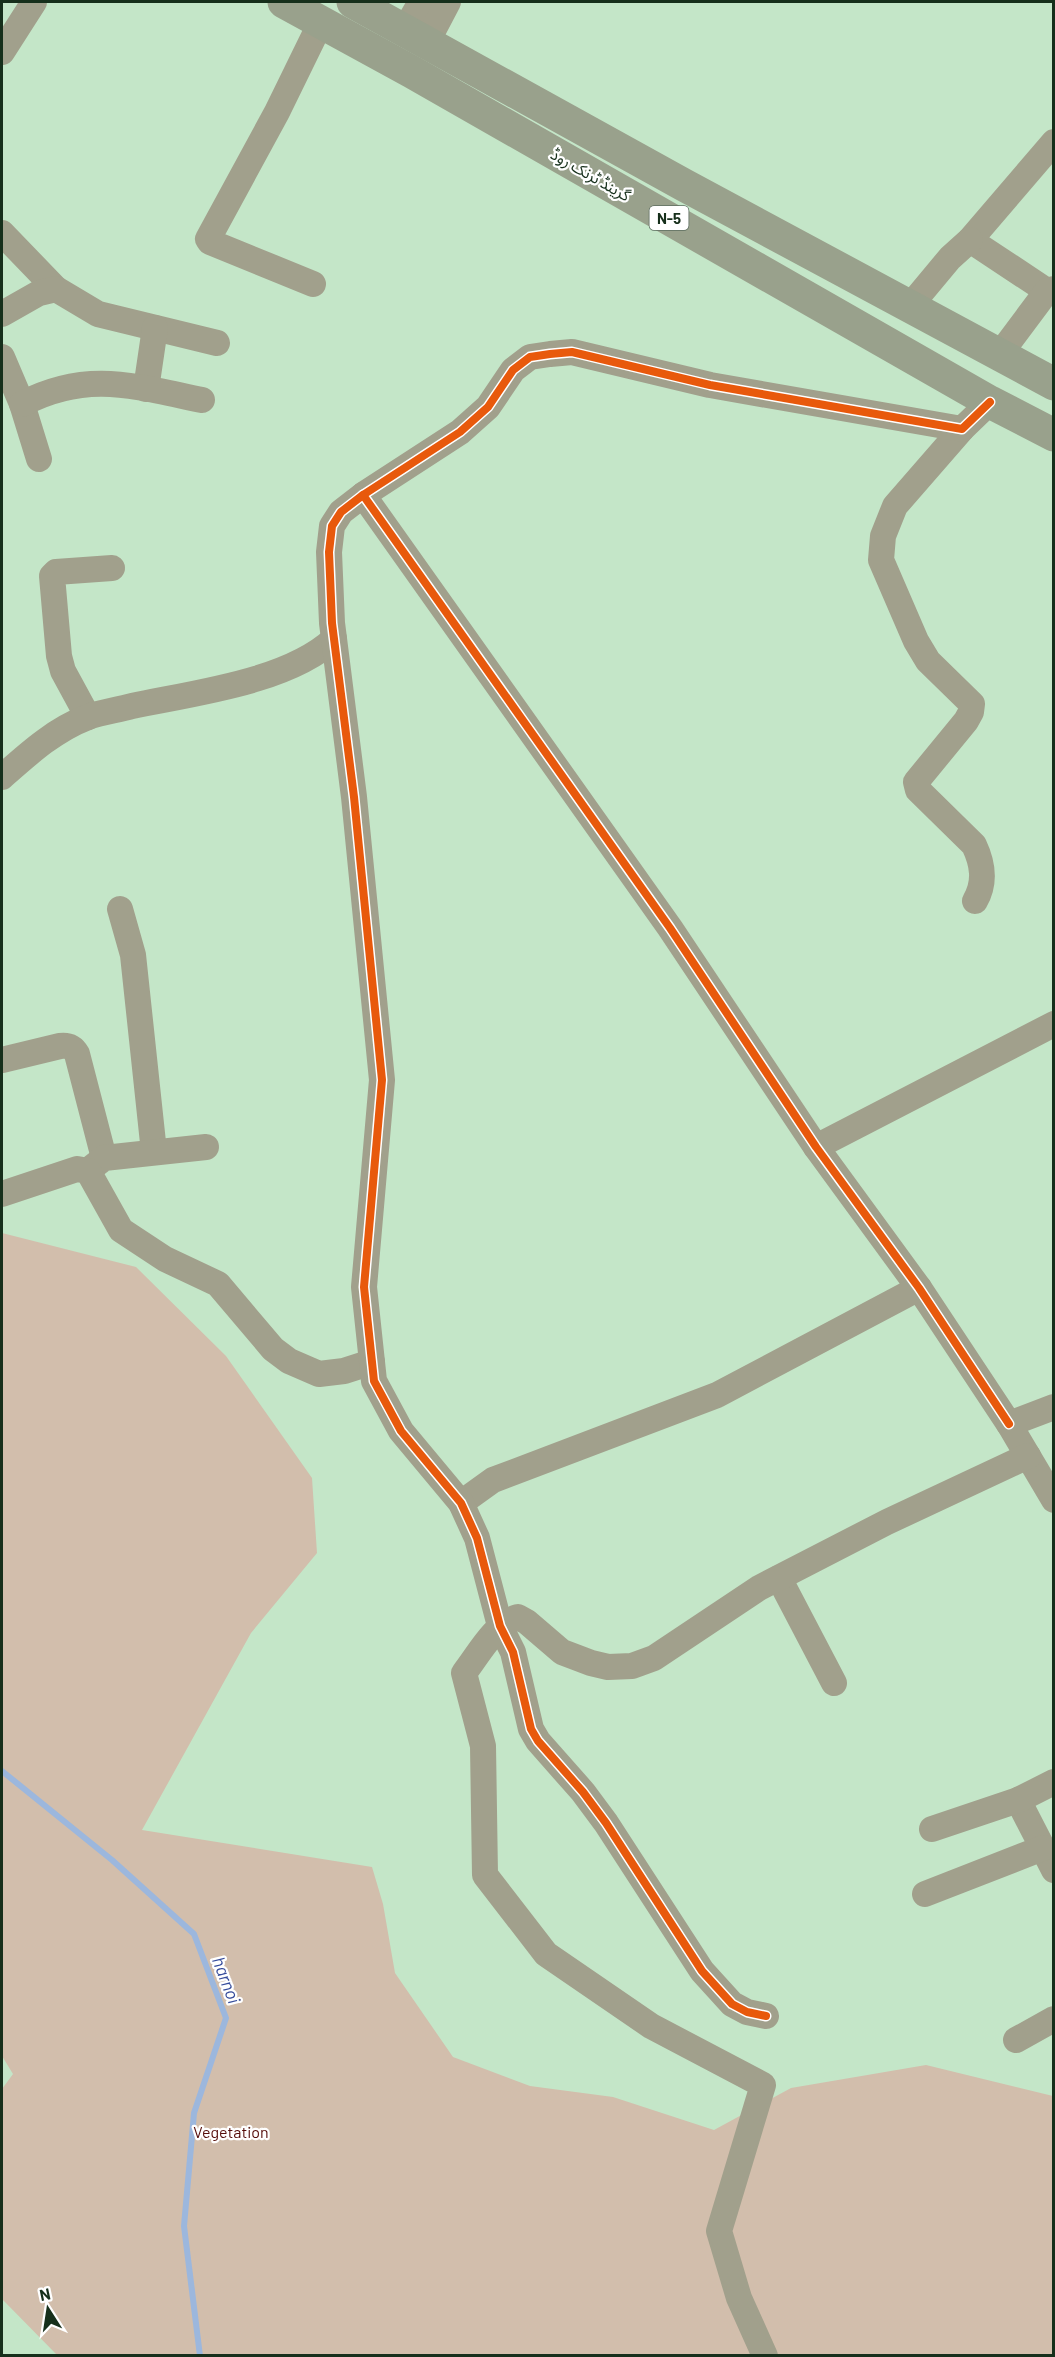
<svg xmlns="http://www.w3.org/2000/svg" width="1055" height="2357" viewBox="0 0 1055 2357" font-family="Barlow,'Noto Sans Arabic',sans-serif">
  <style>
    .green { fill: #d2beac }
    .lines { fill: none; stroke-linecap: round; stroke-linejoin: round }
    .stream { stroke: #9cb7dd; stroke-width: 6 }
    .minor { stroke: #a1a08c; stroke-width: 26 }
    .highway { stroke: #99a18c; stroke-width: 33 }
    .cycleway-casing { stroke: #fff; stroke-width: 11 }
    .cycleway { stroke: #e8590c; stroke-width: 8 }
    .labels { text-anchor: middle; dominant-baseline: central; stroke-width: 4.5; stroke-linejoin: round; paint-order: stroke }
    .shield { fill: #fff; stroke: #5c6d5f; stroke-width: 1.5 }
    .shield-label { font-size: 15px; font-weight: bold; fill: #162f1b }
    .street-label { font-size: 16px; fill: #162f1b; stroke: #fff }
    .park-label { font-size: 16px; fill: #550c09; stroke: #fff }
    .water-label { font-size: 18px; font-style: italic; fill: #364c9b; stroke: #fff }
  </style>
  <rect width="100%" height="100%" fill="#c4e6c8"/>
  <!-- green -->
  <polygon class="green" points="2,1233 136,1267 226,1356 312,1478 317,1553 251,1633 142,1830 372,1867 383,1904 395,1973 453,2057 530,2086 613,2097 714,2130 791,2088 926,2065 1053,2096 1053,2355 57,2355 2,2299 2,2089 13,2074 2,2056"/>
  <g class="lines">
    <!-- stream -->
    <polyline class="stream" points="2,1771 112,1860 194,1934 226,2018 194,2113 184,2226 200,2356"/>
    <!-- minor -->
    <g class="minor">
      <polyline points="404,31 421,2"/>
      <polyline points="427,42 448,2"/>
      <polyline points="2,52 34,2"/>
      <polyline points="2,233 56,289"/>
      <polyline points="313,284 210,242 208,239 277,112 321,22"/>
      <polyline points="1047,291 970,240 1054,142"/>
      <polyline points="910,306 950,258 970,240"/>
      <polyline points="2,314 39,293 56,289 98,314 217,343"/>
      <polyline points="1000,354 1047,291 1054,289"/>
      <polyline points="2,357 22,404 39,459"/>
      <polyline points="146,389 155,328"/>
      <path d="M22,404C87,370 134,386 202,400"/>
      <path d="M962,429L895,506L883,536L881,560L916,641L928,661L972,704L971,712L966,721L916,782L918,790L974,845C983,864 986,882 975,901"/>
      <polyline points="363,495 670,928 816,1147 919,1288 1009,1424"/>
      <polyline points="88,717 63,671 59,656 52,576 56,572 112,568"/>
      <path d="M2,777C28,754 54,730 88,717C102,712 118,710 132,706C193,693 288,682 334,639"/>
      <polyline points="120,909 133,955 154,1152"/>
      <path d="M2,1060L60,1046C68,1045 73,1047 77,1054L104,1158"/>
      <polyline points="816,1147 1054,1024"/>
      <polyline points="90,1169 104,1158 206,1147"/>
      <polyline points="2,1194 77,1169 88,1171 121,1230 165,1259 218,1284 273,1349 289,1361 319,1374 344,1371 372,1362"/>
      <polyline points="1054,1407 1009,1424 1054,1500"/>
      <polyline points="461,1503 493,1480 717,1395 919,1288"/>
      <polyline points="779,1578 834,1683"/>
      <polyline points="1018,1800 1054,1870"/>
      <polyline points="932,1829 1018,1800 1054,1782"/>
      <polyline points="925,1894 1043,1848"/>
      <polyline points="766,2016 747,2012 732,2004 702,1971 606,1823 583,1792 538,1741 531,1729 513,1652 500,1626 477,1538 461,1503 401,1431 374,1381 364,1287 382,1080 354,797 332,623 329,552 332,526 341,512 363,495 460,432 488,407 513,370 530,357 550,354 572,352 710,385 962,429 990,402"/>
      <polyline points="1016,2040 1054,2019"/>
      <path d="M765,2356L739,2298L719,2231L763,2085L651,2026L546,1954L485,1875L483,1746L464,1673C479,1654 494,1624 518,1617L527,1622L562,1652L591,1663L608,1667L632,1666L654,1658L759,1588L887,1522L1028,1456"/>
    </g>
    <!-- highway -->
    <g class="highway">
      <polyline points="284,2 412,72 990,402 1054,435"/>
      <polyline points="353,2 684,185 1054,384"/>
    </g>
    <!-- cycleway casing -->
    <g class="cycleway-casing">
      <g id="cycleway">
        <polyline points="363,495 670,928 816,1147 919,1288 1009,1424"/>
        <polyline points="766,2016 747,2012 732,2004 702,1971 606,1823 583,1792 538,1741 531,1729 513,1652 500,1626 477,1538 461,1503 401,1431 374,1381 364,1287 382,1080 354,797 332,623 329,552 332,526 341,512 363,495 460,432 488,407 513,370 530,357 550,354 572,352 710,385 962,429 990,402"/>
      </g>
    </g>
    <!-- cycleway -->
    <use href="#cycleway" class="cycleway"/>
  </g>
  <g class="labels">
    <!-- shield labels -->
    <rect class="shield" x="649.5" y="206" width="39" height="24" rx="4.5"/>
    <g class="shield-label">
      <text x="669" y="218">N-5</text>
    </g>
    <!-- street labels -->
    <g class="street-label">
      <text transform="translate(591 174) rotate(30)">گرینڈ ٹرنک روڈ</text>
    </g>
    <!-- park labels -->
    <g class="park-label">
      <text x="231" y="2131">Vegetation</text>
    </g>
    <!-- water labels -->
    <g class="water-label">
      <text transform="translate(227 1980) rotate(69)">harnoi</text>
    </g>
  </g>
  <!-- border -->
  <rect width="1055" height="2357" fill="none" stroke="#162f1b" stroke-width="6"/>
  <!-- north arrow -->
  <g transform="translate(48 2309) rotate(348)" stroke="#ffffff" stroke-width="4.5" paint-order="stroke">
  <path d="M0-4.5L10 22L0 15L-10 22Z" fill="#162f1b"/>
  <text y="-9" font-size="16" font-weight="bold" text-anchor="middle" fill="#162f1b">N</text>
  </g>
</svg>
